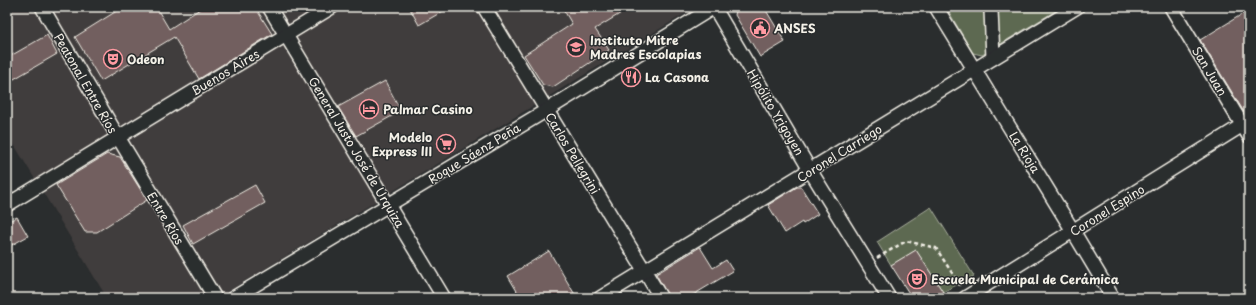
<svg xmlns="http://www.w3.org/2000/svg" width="1256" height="305" viewBox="0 0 1256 305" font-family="'Playpen Sans',sans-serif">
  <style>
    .built { fill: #403c3c }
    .green { fill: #5d6951; stroke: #a8ad9c }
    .building { fill: #725f5e; stroke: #f4f1e8 }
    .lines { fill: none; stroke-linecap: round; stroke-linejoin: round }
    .minor-casing { stroke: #f4f1e8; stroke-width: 16 }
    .path { stroke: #f4f1e8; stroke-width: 2.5; stroke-dasharray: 4 3; stroke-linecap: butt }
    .minor { stroke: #2a2d2e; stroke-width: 13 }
    .labels { text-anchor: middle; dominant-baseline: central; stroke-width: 3; stroke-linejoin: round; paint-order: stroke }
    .poi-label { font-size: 12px; font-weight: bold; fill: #f4f1e8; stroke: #2a2d2e; text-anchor: start }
    .street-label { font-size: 12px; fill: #f4f1e8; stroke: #2a2d2e }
  </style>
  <rect width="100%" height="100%" fill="#2a2d2e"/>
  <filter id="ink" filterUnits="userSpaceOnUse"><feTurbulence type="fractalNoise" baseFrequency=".025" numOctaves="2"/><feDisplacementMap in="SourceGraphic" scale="8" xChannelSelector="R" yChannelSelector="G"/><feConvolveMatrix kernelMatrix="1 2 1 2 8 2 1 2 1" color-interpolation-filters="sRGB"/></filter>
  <g filter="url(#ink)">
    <!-- built -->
    <polygon class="built" points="7,7 696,7 217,298 107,298 7,133"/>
    <!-- green -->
    <g class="green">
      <polygon points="946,7 1062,7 982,55 973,53"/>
      <polygon points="931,207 974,276 943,292 916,250 891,265 877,242"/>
    </g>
    <!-- building -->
    <g class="building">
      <polygon points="123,7 156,7 169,29 203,7 255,7 272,34 199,79 174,37 101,81 75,37"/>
      <polygon points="409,7 450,7 419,25"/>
      <polygon points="562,7 631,7 595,29 609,50 553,87 543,85 524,55 572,24"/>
      <polygon points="737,7 764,7 785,42 760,57 735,15"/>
      <polygon points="1249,10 1249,108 1244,112 1200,40"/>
      <polygon points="47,35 57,54 7,83 7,58"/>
      <polygon points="385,81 401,111 356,136 338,107"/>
      <polygon points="107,154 120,157 147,200 97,232 85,232 56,185"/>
      <polygon points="255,185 265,203 193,244 183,225"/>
      <polygon points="797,187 801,187 818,214 803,224 802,222 785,233 768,205"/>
      <polygon points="17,217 28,236 10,246 7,240 7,222"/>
      <polygon points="700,247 713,268 726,260 733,271 688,298 669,298 656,274"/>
      <polygon points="916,250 943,292 934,298 912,298 891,265"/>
      <polygon points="549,251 577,298 521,298 508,276"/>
    </g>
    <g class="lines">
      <!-- minor casing -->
      <g class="minor-casing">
        <g id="minor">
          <polyline points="42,7 118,137 215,298"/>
          <polyline points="269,7 444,298"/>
          <polyline points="484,7 661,298"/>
          <polyline points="714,7 810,170 889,298"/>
          <polyline points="936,7 1073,231 1113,298"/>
          <polyline points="1171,7 1249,136"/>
          <polyline points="991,10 993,58"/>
          <polyline points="7,205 332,7"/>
          <polyline points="233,298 547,110 714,7"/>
          <polyline points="600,298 1077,7"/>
          <polyline points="965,298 1249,121"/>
        </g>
      </g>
      <!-- path -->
      <polyline class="path" points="877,258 906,241 936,248 961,287"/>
      <!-- minor -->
      <use href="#minor" class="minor"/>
    </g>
  </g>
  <!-- icons -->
  <defs>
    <g id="civic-ring" transform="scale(1)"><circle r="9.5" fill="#2a2d2e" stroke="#ff9aa2" stroke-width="1.5"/><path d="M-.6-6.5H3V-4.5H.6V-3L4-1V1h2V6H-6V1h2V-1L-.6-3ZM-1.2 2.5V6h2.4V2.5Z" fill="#ff9aa2"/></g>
    <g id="school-ring" transform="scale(1)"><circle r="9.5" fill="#2a2d2e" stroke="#ff9aa2" stroke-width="1.5"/><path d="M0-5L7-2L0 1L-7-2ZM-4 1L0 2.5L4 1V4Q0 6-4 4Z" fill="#ff9aa2"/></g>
    <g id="theatre-ring" transform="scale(1)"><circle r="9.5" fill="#2a2d2e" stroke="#ff9aa2" stroke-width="1.5"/><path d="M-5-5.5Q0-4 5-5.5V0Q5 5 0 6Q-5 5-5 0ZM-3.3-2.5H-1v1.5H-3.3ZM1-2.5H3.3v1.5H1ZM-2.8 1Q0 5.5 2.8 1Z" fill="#ff9aa2"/></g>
    <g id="restaurant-ring" transform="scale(1)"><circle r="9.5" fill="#2a2d2e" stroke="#ff9aa2" stroke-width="1.5"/><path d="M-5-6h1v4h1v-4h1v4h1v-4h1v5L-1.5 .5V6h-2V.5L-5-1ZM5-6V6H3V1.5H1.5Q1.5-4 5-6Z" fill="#ff9aa2"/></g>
    <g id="hotel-ring" transform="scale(1)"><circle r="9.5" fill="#2a2d2e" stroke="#ff9aa2" stroke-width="1.5"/><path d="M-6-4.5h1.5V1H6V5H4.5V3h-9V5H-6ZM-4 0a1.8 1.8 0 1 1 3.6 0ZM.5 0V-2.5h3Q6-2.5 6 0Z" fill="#ff9aa2"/></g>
    <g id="supermarket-ring" transform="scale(1)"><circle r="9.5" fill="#2a2d2e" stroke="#ff9aa2" stroke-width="1.5"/><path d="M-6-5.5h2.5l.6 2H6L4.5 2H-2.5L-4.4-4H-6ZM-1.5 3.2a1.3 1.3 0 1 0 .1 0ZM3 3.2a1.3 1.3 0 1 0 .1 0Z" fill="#ff9aa2"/></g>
  </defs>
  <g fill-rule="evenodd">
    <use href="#civic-ring" x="760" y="28"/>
    <use href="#school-ring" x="576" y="47"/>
    <use href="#theatre-ring" x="113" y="59"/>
    <use href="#restaurant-ring" x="631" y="77"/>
    <use href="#hotel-ring" x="369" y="109"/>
    <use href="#supermarket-ring" x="446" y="144"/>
    <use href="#theatre-ring" x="917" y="279"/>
  </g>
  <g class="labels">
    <!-- poi labels -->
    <g class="poi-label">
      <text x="774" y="28">ANSES</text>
      <text x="590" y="40">Instituto Mitre<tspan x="590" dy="14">Madres Escolapias</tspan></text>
      <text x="127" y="59">Odeon</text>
      <text x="645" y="77">La Casona</text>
      <text x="383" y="109">Palmar Casino</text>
      <text x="432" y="137" text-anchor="end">Modelo<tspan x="432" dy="14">Express III</tspan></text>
      <text x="931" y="279">Escuela Municipal de Cerámica</text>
    </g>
    <!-- street labels -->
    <g class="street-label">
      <text transform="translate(1210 71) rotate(59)">San Juan</text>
      <text transform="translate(225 72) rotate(-31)">Buenos Aires</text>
      <text transform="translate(86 83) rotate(60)">Peatonal Entre Ríos</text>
      <text transform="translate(776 112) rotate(59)">Hipólito Yrigoyen</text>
      <text transform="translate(357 152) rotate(59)">General Justo José de Urquiza</text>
      <text transform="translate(1025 152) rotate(58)">La Rioja</text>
      <text transform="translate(474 153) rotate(-31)">Roque Sáenz Peña</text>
      <text transform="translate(573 153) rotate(59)">Carlos Pellegrini</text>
      <text transform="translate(839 153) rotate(-32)">Coronel Carriego</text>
      <text transform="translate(1107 210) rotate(-32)">Coronel Espino</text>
      <text transform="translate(166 218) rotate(59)">Entre Ríos</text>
    </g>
  </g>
  <!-- margin -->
  <rect width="1256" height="305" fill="none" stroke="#2a2d2e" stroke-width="24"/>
  <rect x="12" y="12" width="1232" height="281" fill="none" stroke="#f4f1e8" stroke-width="1.5" filter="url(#ink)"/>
</svg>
